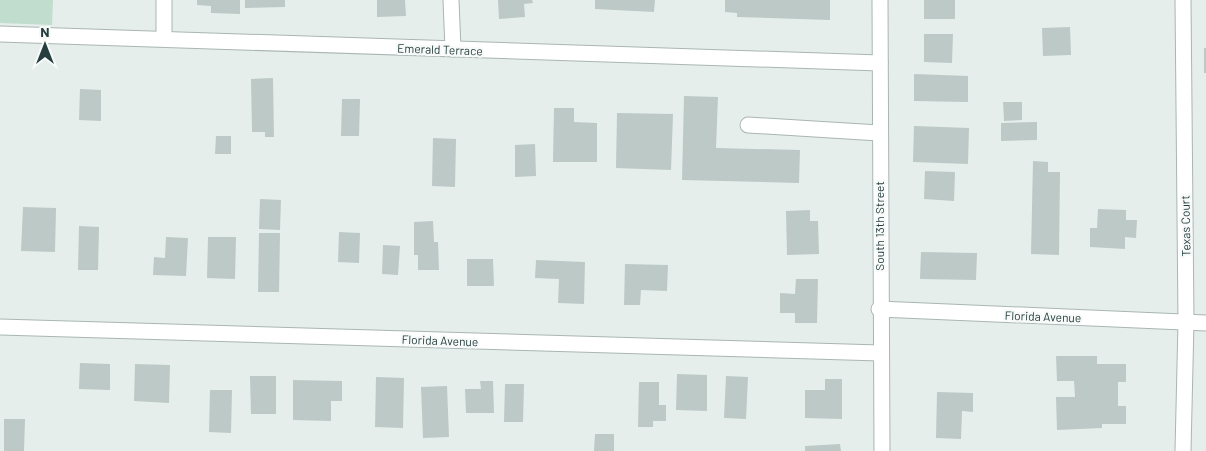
<svg xmlns="http://www.w3.org/2000/svg" width="1206" height="451" viewBox="0 0 1206 451" font-family="Barlow,sans-serif">
  <style>
    .green { fill: #c1ddce }
    .building { fill: #bcc9c6 }
    .lines { fill: none; stroke-linecap: round; stroke-linejoin: round }
    .minor-casing { stroke: #a9b6b4; stroke-width: 17 }
    .minor { stroke: #fff; stroke-width: 15 }
    .labels { text-anchor: middle; dominant-baseline: central; stroke-width: 4.5; stroke-linejoin: round; paint-order: stroke }
    .street-label { font-size: 12px; fill: #263f3e; stroke: #f7faf9 }
  </style>
  <rect width="100%" height="100%" fill="#e6eeec"/>
  <!-- green -->
  <polygon class="green" points="0,0 53,0 52,25 0,23"/>
  <!-- building -->
  <g class="building">
    <polygon points="197,0 240,0 240,14 211,13 211,6 197,5"/>
    <polygon points="245,0 285,0 285,7 245,8"/>
    <polygon points="377,0 405,0 406,16 377,17"/>
    <polygon points="498,0 532,0 533,3 524,4 525,17 499,19"/>
    <polygon points="595,0 655,0 654,12 595,9"/>
    <polygon points="725,0 830,0 830,20 737,17 737,13 725,12"/>
    <rect x="924" y="0" width="31" height="19"/>
    <polygon points="1070,27 1071,55 1043,56 1042,28"/>
    <polygon points="924,34 953,34 952,63 924,62"/>
    <rect x="1204" y="48" width="2" height="25"/>
    <polygon points="914,74 968,76 968,102 914,101"/>
    <polygon points="273,78 274,137 265,137 265,132 252,132 251,79"/>
    <polygon points="80,89 101,90 101,121 79,120"/>
    <polygon points="684,96 718,97 716,148 800,150 799,183 682,180"/>
    <polygon points="342,99 360,99 359,136 341,136"/>
    <polygon points="1003,102 1022,102 1022,120 1004,121"/>
    <polygon points="554,108 574,108 574,122 597,123 597,162 553,162"/>
    <polygon points="617,113 673,114 671,170 616,168"/>
    <polygon points="1037,122 1037,140 1001,141 1001,123"/>
    <polygon points="914,126 969,128 968,164 913,162"/>
    <polygon points="216,136 231,136 231,154 215,154"/>
    <polygon points="433,138 456,139 455,187 432,186"/>
    <polygon points="535,144 536,176 515,177 515,145"/>
    <polygon points="1033,161 1048,162 1048,172 1060,172 1059,255 1031,254"/>
    <polygon points="925,171 955,172 954,201 924,199"/>
    <polygon points="260,199 281,200 280,230 259,229"/>
    <polygon points="23,207 56,208 55,252 21,251"/>
    <polygon points="1098,209 1126,210 1126,220 1137,220 1136,238 1125,237 1125,249 1090,247 1090,228 1097,228"/>
    <polygon points="810,210 810,221 818,221 819,254 787,255 786,211"/>
    <polygon points="433,221 434,242 438,242 439,270 418,270 418,255 414,255 414,222"/>
    <polygon points="79,226 99,227 98,270 78,270"/>
    <polygon points="339,232 360,233 359,263 338,262"/>
    <polygon points="259,233 280,233 279,292 258,292"/>
    <polygon points="166,237 188,238 186,276 153,275 154,257 165,258"/>
    <polygon points="208,237 236,237 235,279 207,278"/>
    <polygon points="383,245 400,246 398,275 382,274"/>
    <polygon points="921,252 977,253 976,280 920,279"/>
    <polygon points="467,259 493,259 494,286 467,286"/>
    <polygon points="536,260 585,262 584,304 558,303 559,279 535,278"/>
    <polygon points="625,264 668,265 667,291 641,290 640,305 624,305"/>
    <polygon points="796,279 818,279 817,323 795,323 795,313 780,313 780,293 795,294"/>
    <polygon points="1056,356 1097,356 1097,364 1126,364 1126,382 1118,382 1118,406 1126,406 1126,424 1102,424 1102,428 1057,430 1056,397 1075,397 1074,381 1057,381"/>
    <polygon points="80,363 110,364 110,390 79,389"/>
    <polygon points="135,364 170,365 169,403 134,401"/>
    <polygon points="677,374 707,375 707,411 676,410"/>
    <polygon points="250,376 276,376 276,414 251,414"/>
    <polygon points="726,376 748,377 746,419 724,418"/>
    <polygon points="376,377 404,378 403,428 375,427"/>
    <polygon points="825,379 842,379 842,419 805,418 805,390 825,390"/>
    <polygon points="293,380 342,381 342,401 331,401 331,421 293,420"/>
    <polygon points="480,381 493,381 494,413 466,413 465,389 481,389"/>
    <polygon points="639,382 659,382 659,405 666,405 666,421 653,421 653,427 638,427"/>
    <polygon points="505,384 524,384 523,422 504,422"/>
    <polygon points="447,386 449,437 423,438 421,387"/>
    <polygon points="210,390 232,390 231,433 209,432"/>
    <polygon points="937,392 973,393 973,412 962,411 961,439 936,438"/>
    <polygon points="4,419 25,419 24,451 4,451"/>
    <polygon points="595,434 614,434 614,451 594,451"/>
    <polygon points="840,444 841,451 805,451 805,446"/>
  </g>
  <g class="lines">
    <!-- minor casing -->
    <g class="minor-casing">
      <g id="minor">
        <polyline points="451,0 453,49"/>
        <polyline points="880,0 882,451"/>
        <polyline points="1183,0 1186,322 1183,451"/>
        <polyline points="0,34 880,63"/>
        <polyline points="164,39 164,0"/>
        <polyline points="748,125 879,133"/>
        <polyline points="879,309 1206,323"/>
        <polyline points="0,327 880,353"/>
      </g>
    </g>
    <!-- minor -->
    <use href="#minor" class="minor"/>
  </g>
  <g class="labels">
    <!-- street labels -->
    <g class="street-label">
      <text transform="translate(440 49) rotate(2)">Emerald Terrace</text>
      <text transform="translate(879 226) rotate(-90)">South 13th Street</text>
      <text transform="translate(1185 226) rotate(-91)">Texas Court</text>
      <text transform="translate(1043 316) rotate(2)">Florida Avenue</text>
      <text transform="translate(440 340) rotate(2)">Florida Avenue</text>
    </g>
  </g>
  <!-- north arrow -->
  <g transform="translate(45 45)" stroke="#f7faf9" stroke-width="4" paint-order="stroke">
  <path d="M0-4L9 19L0 12L-9 19Z" fill="#263f3e"/>
  <text y="-8" font-size="14" font-weight="bold" text-anchor="middle" fill="#263f3e">N</text>
  </g>
</svg>
